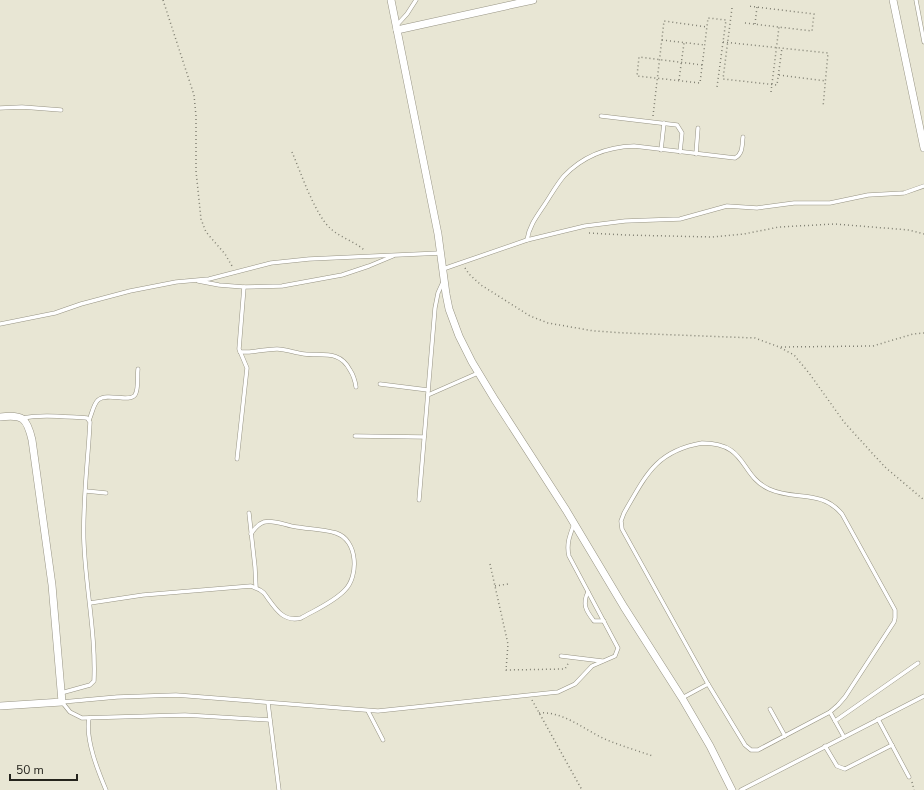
<svg xmlns="http://www.w3.org/2000/svg" width="924" height="790" viewBox="0 0 924 790" font-family="'Nunito Sans',sans-serif">
  <style>
    .lines { fill: none; stroke-linecap: round; stroke-linejoin: round }
    .service-casing { stroke: #979484; stroke-width: 4.5 }
    .minor-casing { stroke: #979484; stroke-width: 8 }
    .path { stroke: #818073; stroke-width: 1.5; stroke-dasharray: 1 3; stroke-linecap: butt }
    .service { stroke: #fff; stroke-width: 3.5 }
    .minor { stroke: #fff; stroke-width: 7 }
  </style>
  <rect width="100%" height="100%" fill="#e8e6d4"/>
  <g class="lines">
    <!-- service casing -->
    <g class="service-casing">
      <g id="service">
        <polyline points="916,0 924,42"/>
        <polyline points="396,26 407,14 416,0"/>
        <polyline points="0,108 22,107 61,110"/>
        <polyline points="601,116 677,125 682,133 680,152"/>
        <polyline points="661,150 664,123"/>
        <polyline points="696,154 698,128"/>
        <path d="M527,240C529,226 537,216 545,204C551,195 557,184 564,176C583,156 607,147 634,146L735,158C743,154 742,145 743,137"/>
        <polyline points="443,269 527,240 585,226 625,221 680,219 727,206 757,208 794,203 830,203 868,195 904,193 924,186"/>
        <polyline points="198,281 219,285 244,287 282,286 342,275 369,266 393,256"/>
        <polyline points="0,324 55,313 81,304 130,291 176,282 209,279 271,263 309,259 441,253"/>
        <path d="M240,352C253,353 264,349 277,349C286,349 295,353 304,354C323,356 340,350 350,370C354,376 355,380 356,387"/>
        <polyline points="380,384 428,390"/>
        <polyline points="428,395 478,373"/>
        <path d="M22,418C44,414 65,417 87,418L90,422C88,462 82,505 84,544C86,590 96,635 94,681L90,685L61,693"/>
        <path d="M89,420C92,414 93,405 98,400C108,392 129,403 135,395C139,389 137,376 138,369"/>
        <polyline points="355,436 424,437"/>
        <path d="M702,443C748,443 739,475 769,489C795,501 821,489 842,514L895,610V618L894,622L845,697L838,705L830,712L758,750H751L745,745L708,684L622,529L621,521L624,513C646,475 656,451 702,443Z"/>
        <polyline points="237,459 247,368 239,349 244,287"/>
        <polyline points="86,491 106,493"/>
        <polyline points="419,500 435,308 438,293 443,282"/>
        <polyline points="249,513 255,567 256,587"/>
        <path d="M588,592C582,604 586,611 594,621H604"/>
        <path d="M90,603L143,595L251,586L260,590L264,593C274,606 282,623 301,618C315,610 334,602 345,590C359,576 358,540 336,533C323,529 309,529 297,527C286,526 274,519 264,522C258,524 254,529 251,534"/>
        <polyline points="561,656 602,661"/>
        <polyline points="682,698 708,684"/>
        <polyline points="268,703 279,790"/>
        <polyline points="770,709 785,736"/>
        <polyline points="368,711 383,740"/>
        <polyline points="830,712 844,737"/>
        <path d="M89,718C85,739 98,771 106,790"/>
        <polyline points="878,719 909,777"/>
        <path d="M270,720L185,715L82,718L70,712L62,702L117,697L176,695L378,711L558,692L575,684L592,666L615,656L618,648L569,556C566,544 570,535 574,524"/>
        <polyline points="835,721 918,663"/>
        <polyline points="825,746 837,766 845,769 892,745"/>
        <polyline points="741,790 924,696"/>
      </g>
    </g>
    <!-- minor casing -->
    <g class="minor-casing">
      <g id="minor">
        <polyline points="391,0 438,234 446,294 449,309 459,336 472,362 495,400 566,510 624,607 682,698 710,746 732,790"/>
        <polyline points="893,0 924,148"/>
        <polyline points="397,30 533,0"/>
        <path d="M0,417C23,414 27,418 32,440L52,585L62,702L0,706"/>
      </g>
    </g>
    <!-- path -->
    <g class="path">
      <polyline points="163,0 194,95 196,116 196,171 201,219 206,232 225,254 232,266"/>
      <polyline points="732,8 723,79 777,85 782,48"/>
      <polyline points="745,23 812,31 814,14 748,6"/>
      <polyline points="755,24 757,7"/>
      <polyline points="662,40 705,45"/>
      <polyline points="723,42 828,53 823,107"/>
      <polyline points="702,65 639,57 637,76 700,83 708,18 726,20 717,87"/>
      <polyline points="779,75 826,81"/>
      <polyline points="679,80 684,43"/>
      <polyline points="771,92 779,27"/>
      <polyline points="653,116 664,21 707,27"/>
      <path d="M292,152C301,173 315,215 331,229C341,238 354,241 364,250"/>
      <polyline points="589,233 625,235 712,237 744,234 779,227 835,224 909,230 924,234"/>
      <polyline points="465,268 469,274 481,285 530,316 548,323 594,331 625,333 755,338 779,347 794,355 809,373 844,422 872,453 886,468 924,500"/>
      <polyline points="781,347 873,346 913,334 924,333"/>
      <polyline points="490,564 508,644 506,670 565,669 569,662"/>
      <polyline points="495,586 508,584"/>
      <polyline points="532,700 582,790"/>
      <path d="M539,713C564,711 584,730 607,740C622,746 638,751 653,756"/>
      <polyline points="912,782 914,790"/>
    </g>
    <!-- service -->
    <use href="#service" class="service"/>
    <!-- minor -->
    <use href="#minor" class="minor"/>
  </g>
  <!-- scale -->
  <path d="M10 774v6h67v-6" fill="none" stroke="#25241d" stroke-width="2"/>
  <text x="16" y="774" font-size="12" fill="#25241d" stroke="#e8e6d4" stroke-width="3" paint-order="stroke">50 m</text>
</svg>
